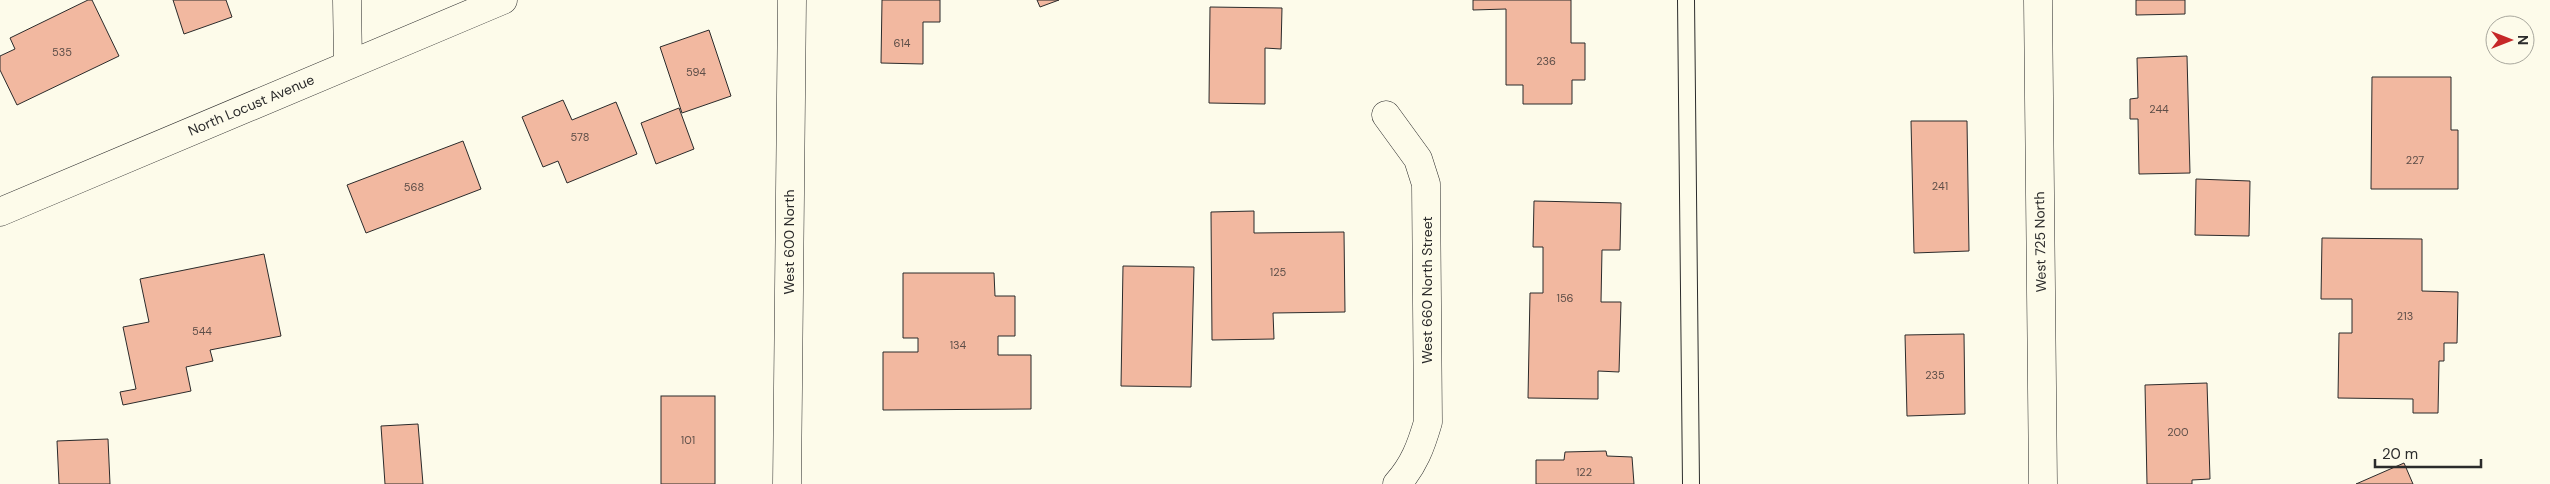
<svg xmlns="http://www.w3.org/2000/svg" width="2550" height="484" viewBox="0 0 2550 484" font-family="'DM Sans',sans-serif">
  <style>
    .building { fill: #f2b8a0; stroke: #2b2b2b }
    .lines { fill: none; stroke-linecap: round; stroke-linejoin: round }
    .lane-casing { stroke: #2b2b2b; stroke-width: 18 }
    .street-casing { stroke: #2b2b2b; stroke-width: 29 }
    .secondary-casing { stroke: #2b2b2b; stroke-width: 29 }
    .lane { stroke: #fdfbea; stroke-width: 16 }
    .street { stroke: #fdfbea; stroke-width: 28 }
    .secondary { stroke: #fdfbea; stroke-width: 28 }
    .labels { text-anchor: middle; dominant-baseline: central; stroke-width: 4; stroke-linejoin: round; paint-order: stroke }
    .number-label { font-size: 11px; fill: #5d4e48 }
    .street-label { font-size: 14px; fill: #2b2b2b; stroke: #fdfbea }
  </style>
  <rect width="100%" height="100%" fill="#fdfbea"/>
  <!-- building -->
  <g class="building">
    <polygon points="88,0 92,0 119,56 17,105 0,70 0,56 15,49 10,38"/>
    <polygon points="173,0 226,0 232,17 184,34"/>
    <polygon points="882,0 940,0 940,22 923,22 923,64 881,63"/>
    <polygon points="1037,0 1059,0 1040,7"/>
    <polygon points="1473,0 1571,0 1571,43 1585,43 1585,80 1572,80 1572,104 1523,104 1523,85 1506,85 1506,9 1473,10"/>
    <polygon points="2136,0 2185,0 2185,14 2136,15"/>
    <polygon points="1210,7 1282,8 1281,49 1265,48 1265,104 1209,103"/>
    <polygon points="709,30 731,96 682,113 660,47"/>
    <polygon points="2187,56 2190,173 2139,174 2138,119 2130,119 2130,99 2138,98 2137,58"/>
    <polygon points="2372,77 2451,77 2451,130 2458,130 2458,189 2371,189"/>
    <polygon points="563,100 572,120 616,102 637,154 567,183 558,161 543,167 522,117"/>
    <polygon points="679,108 694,149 656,164 641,123"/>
    <polygon points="1911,121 1967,121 1969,251 1914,253"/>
    <polygon points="463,141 481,189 366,233 347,185"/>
    <polygon points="2196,179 2250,181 2249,236 2195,235"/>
    <polygon points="1534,201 1621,203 1620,250 1602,250 1601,302 1621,302 1619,372 1598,371 1598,399 1528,398 1530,293 1543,293 1543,247 1533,247"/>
    <polygon points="1254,211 1254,233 1344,232 1345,312 1273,313 1274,339 1212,340 1211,212"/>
    <polygon points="2322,238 2422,239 2422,291 2458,292 2457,343 2444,343 2444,361 2439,361 2438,413 2413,413 2413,399 2338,398 2339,333 2352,333 2352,299 2321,299"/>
    <polygon points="264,254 281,336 210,350 213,361 186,367 191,391 123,405 120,392 136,389 123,327 149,322 140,279"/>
    <polygon points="1123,266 1194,267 1191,387 1121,386"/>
    <polygon points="903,273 994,273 995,296 1015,296 1015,336 998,336 998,355 1031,355 1031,409 883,410 883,352 918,352 918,338 903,338"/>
    <polygon points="1964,334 1965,414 1907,416 1905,335"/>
    <polygon points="2207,383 2210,479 2192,480 2192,484 2147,484 2145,385"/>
    <rect x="661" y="396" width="54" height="88"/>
    <polygon points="418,424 423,484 385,484 381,426"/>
    <polygon points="108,439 110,484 59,484 57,441"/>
    <polygon points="1606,451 1607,456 1632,457 1634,484 1536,484 1536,460 1564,460 1565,452"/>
    <polygon points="2404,463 2413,484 2356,484"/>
  </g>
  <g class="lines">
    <!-- lane casing -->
    <g class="lane-casing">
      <polyline id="lane" points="1686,0 1691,484"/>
    </g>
    <!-- street casing -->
    <g class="street-casing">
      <g id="street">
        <polyline points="347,0 348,63"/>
        <polyline points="2038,0 2043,484"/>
        <path d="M1386,115L1418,159L1426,184L1428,422C1421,446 1414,465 1397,484"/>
      </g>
    </g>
    <!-- secondary casing -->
    <g class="secondary-casing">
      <g id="secondary">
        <polyline points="0,212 503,0"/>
        <polyline points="787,484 792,0"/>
      </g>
    </g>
    <!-- lane -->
    <use href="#lane" class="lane"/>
    <!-- street -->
    <use href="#street" class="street"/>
    <!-- secondary -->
    <use href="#secondary" class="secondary"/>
  </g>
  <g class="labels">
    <!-- number labels -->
    <g class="number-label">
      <text x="902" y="43">614</text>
      <text x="62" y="52">535</text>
      <text x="1546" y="61">236</text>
      <text x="696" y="72">594</text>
      <text x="2159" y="109">244</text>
      <text x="580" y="137">578</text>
      <text x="2415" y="160">227</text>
      <text x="1940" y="186">241</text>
      <text x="414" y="187">568</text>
      <text x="1278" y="272">125</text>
      <text x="1565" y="298">156</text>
      <text x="2405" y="316">213</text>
      <text x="202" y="331">544</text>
      <text x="958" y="345">134</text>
      <text x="1935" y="375">235</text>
      <text x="2178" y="432">200</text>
      <text x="688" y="440">101</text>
      <text x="1584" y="472">122</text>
    </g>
    <!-- street labels -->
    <g class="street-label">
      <text transform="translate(251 105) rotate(-23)">North Locust Avenue</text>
      <text transform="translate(789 242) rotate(-90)">West 600 North</text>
      <text transform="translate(2040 242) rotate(-91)">West 725 North</text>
      <text transform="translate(1427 290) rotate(-90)">West 660 North Street</text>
    </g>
  </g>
  <!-- north arrow -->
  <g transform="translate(2510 40) rotate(90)"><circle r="24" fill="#fdfbea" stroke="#a9a89e"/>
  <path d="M0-4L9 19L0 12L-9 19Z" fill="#c62828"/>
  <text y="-8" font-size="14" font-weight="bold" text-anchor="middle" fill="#2b2b2b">N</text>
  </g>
  <!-- scale -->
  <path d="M2375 459v8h106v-8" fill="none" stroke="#2b2b2b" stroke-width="2.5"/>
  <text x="2382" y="459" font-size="15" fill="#2b2b2b" stroke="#fdfbea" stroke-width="4" paint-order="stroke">20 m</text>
</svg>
